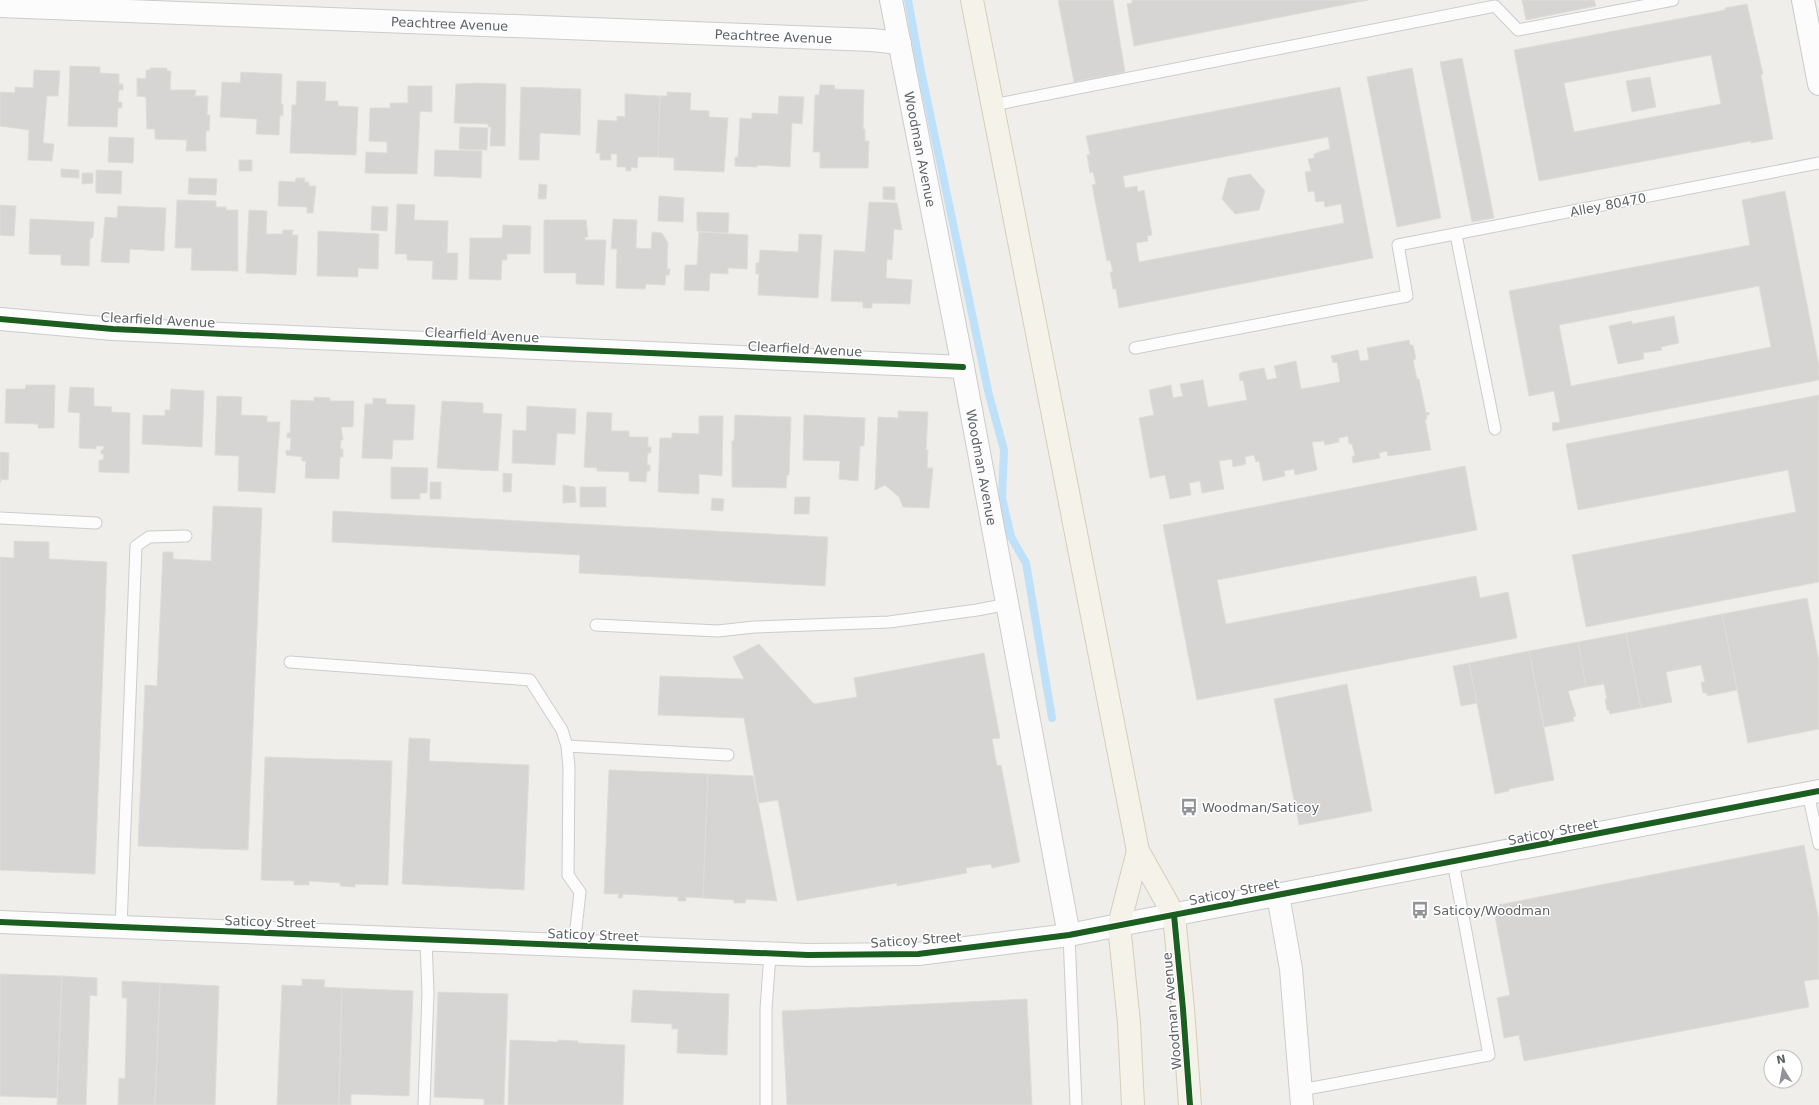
<svg xmlns="http://www.w3.org/2000/svg" width="1819" height="1105" viewBox="0 0 1819 1105" font-family="'DejaVu Sans',sans-serif">
  <style>
    .lines { fill: none; stroke-linecap: round; stroke-linejoin: round }
    .stream { stroke: #bfe0f9; stroke-width: 8 }
    .building { fill: #d6d5d3; stroke: #deddd9; fill-rule: evenodd }
    .lane-casing { stroke: #cbcccc; stroke-width: 13 }
    .street-casing { stroke: #cbcccc; stroke-width: 24 }
    .secondary-casing { stroke: #cacacb; stroke-width: 24 }
    .primary-casing { stroke: #d7ceb8; stroke-width: 24 }
    .lane { stroke: #fdfcfc; stroke-width: 11 }
    .street { stroke: #fdfcfc; stroke-width: 22 }
    .secondary { stroke: #fdfcfc; stroke-width: 22 }
    .primary { stroke: #f4f2e9; stroke-width: 22 }
    .cycleway-casing { stroke: #fff; stroke-width: 8 }
    .cycleway { stroke: #1b5e20; stroke-width: 6 }
    .labels { text-anchor: middle; dominant-baseline: central; stroke-width: 3; stroke-linejoin: round; paint-order: stroke }
    .street-label { font-size: 13px; fill: #5f6368; stroke: #fff }
    .poi-label { font-size: 13px; fill: #5f6368; stroke: #fff; text-anchor: start }
  </style>
  <rect width="100%" height="100%" fill="#efeeea"/>
  <g class="lines">
    <!-- stream -->
    <polyline class="stream" points="908,0 920,66 989,395 1004,450 1002,498 1011,537 1026,563 1052,718"/>
  </g>
  <!-- building -->
  <g class="building">
    <polygon points="1058,0 1113,0 1125,72 1074,82"/>
    <polygon points="1132,0 1368,0 1134,46 1127,4 1132,3"/>
    <polygon points="1522,0 1594,0 1596,6 1526,20"/>
    <path d="M1747,4L1763,74L1761,75L1773,139L1751,143V141L1539,181L1514,50L1725,10V8ZM1711,55L1721,104L1574,132L1564,83Z"/>
    <polygon points="1462,58 1494,218 1472,222 1440,62"/>
    <polygon points="70,66 100,67 100,73 119,74 119,84 123,84 123,90 119,90 118,102 122,102 122,108 118,108 117,127 68,126"/>
    <polygon points="150,68 167,68 167,71 171,71 170,90 196,90 195,96 208,96 207,115 210,115 209,131 206,131 206,151 186,151 187,140 155,139 155,129 147,129 146,97 137,96 137,78 146,79 146,70 150,70"/>
    <polygon points="1412,68 1441,218 1397,227 1367,77"/>
    <polygon points="34,70 60,71 58,96 47,96 44,131 43,143 54,144 52,161 28,160 29,130 0,126 0,92 15,93 15,87 33,88"/>
    <polygon points="241,72 282,74 281,104 283,104 283,116 280,115 279,135 256,134 257,119 220,117 222,82 240,83"/>
    <polygon points="1650,77 1656,107 1632,112 1626,81"/>
    <polygon points="297,81 326,82 325,101 338,101 338,106 358,107 356,155 290,153 292,105 296,105"/>
    <polygon points="476,83 506,84 505,146 490,146 491,127 488,127 488,124 454,123 456,84"/>
    <polygon points="820,85 834,85 835,89 864,90 863,129 865,129 865,141 869,141 868,168 820,168 820,152 813,152 815,95 819,95"/>
    <polygon points="408,86 432,86 432,112 420,111 417,174 365,173 366,152 387,153 387,142 369,141 370,108 390,108 390,103 408,103"/>
    <polygon points="521,87 581,89 580,135 540,133 539,160 519,160"/>
    <path d="M1340,87L1373,258L1119,308L1116,289H1113L1110,272H1113L1110,260L1107,261L1092,185L1096,184L1093,172L1090,173L1087,155H1090L1086,136ZM1328,137L1330,149L1319,152L1314,154V158L1308,159L1311,171L1305,172L1308,192L1314,191L1316,202L1324,201L1325,207L1341,204L1344,223L1139,262L1136,243L1148,241L1147,236L1152,235L1144,190L1138,192L1137,186L1125,188L1123,176Z"/>
    <polygon points="667,92 691,93 690,110 709,111 709,117 728,118 724,172 674,170 674,158 658,157 660,96 667,96"/>
    <polygon points="625,94 660,96 658,157 638,157 637,168 631,167 631,171 626,171 626,167 617,167 617,154 611,154 611,160 600,160 600,153 596,153 598,120 617,121 617,116 625,117"/>
    <polygon points="779,96 804,97 802,124 792,123 790,167 757,165 757,167 735,166 735,157 738,157 740,118 752,119 752,113 778,114"/>
    <polygon points="460,127 488,128 487,150 459,149"/>
    <polygon points="109,137 134,138 133,163 108,162"/>
    <polygon points="435,150 482,151 481,178 434,176"/>
    <rect x="239" y="160" width="13" height="11"/>
    <polygon points="61,169 79,170 79,178 61,177"/>
    <polygon points="96,170 122,171 121,194 96,193"/>
    <polygon points="82,173 93,173 93,183 82,184"/>
    <polygon points="1250,174 1265,191 1259,210 1235,214 1222,199 1228,178"/>
    <polygon points="189,178 217,179 216,195 188,194"/>
    <polygon points="296,178 305,178 304,182 309,182 309,186 316,186 313,213 307,213 307,207 278,206 279,181 295,182"/>
    <polygon points="539,184 547,185 546,199 538,199"/>
    <polygon points="883,187 895,187 895,200 883,199"/>
    <path d="M1785,191L1819,366V380L1553,431L1552,423L1560,422L1554,391L1529,396L1509,291L1750,245L1742,200ZM1759,286L1771,347L1571,386L1559,325Z"/>
    <polygon points="659,196 684,198 683,222 658,221"/>
    <polygon points="177,200 216,201 216,207 226,207 226,210 238,210 238,271 191,270 192,248 175,248"/>
    <polygon points="869,202 897,203 902,230 894,229 892,260 887,259 886,278 912,280 910,304 872,303 872,308 863,308 863,302 831,301 834,250 865,252"/>
    <polygon points="397,204 415,205 414,220 448,221 447,253 458,253 457,280 432,279 433,261 407,260 407,254 395,254"/>
    <polygon points="0,205 16,206 14,236 0,235"/>
    <polygon points="118,206 166,208 164,251 130,249 129,263 101,262 105,217 117,218"/>
    <polygon points="372,206 388,207 387,231 371,230"/>
    <polygon points="249,210 267,211 266,234 282,234 283,230 293,230 292,235 298,235 296,275 246,273"/>
    <polygon points="697,212 729,213 728,233 697,231"/>
    <polygon points="30,219 94,222 93,237 90,239 89,266 61,265 61,255 29,254"/>
    <polygon points="613,219 637,220 636,248 651,249 652,232 662,233 668,243 667,269 670,269 669,275 666,275 665,285 646,284 645,289 616,288 617,249 611,249"/>
    <polygon points="544,220 586,220 588,237 585,237 585,240 606,240 604,285 576,284 576,273 544,273"/>
    <polygon points="503,225 531,226 530,254 507,254 507,260 502,260 501,280 469,279 470,238 502,238"/>
    <polygon points="318,231 379,234 378,269 358,268 358,277 317,276"/>
    <polygon points="699,232 748,235 747,269 728,268 728,274 710,273 709,291 684,290 685,265 697,265"/>
    <polygon points="799,234 822,235 818,298 758,295 759,274 756,274 756,263 759,263 760,250 798,252"/>
    <polygon points="1674,316 1679,343 1661,347 1662,350 1643,353 1644,359 1618,364 1609,326 1632,321 1632,324"/>
    <polygon points="1409,340 1410,345 1413,345 1416,359 1413,360 1417,379 1419,379 1426,413 1429,412 1429,415 1426,415 1427,419 1425,420 1431,450 1388,456 1387,451 1379,453 1380,458 1353,463 1352,456 1355,456 1352,444 1349,444 1348,436 1339,438 1339,442 1325,445 1324,441 1312,442 1317,470 1295,475 1294,469 1284,471 1285,476 1263,481 1259,461 1256,462 1254,455 1245,457 1246,464 1233,467 1232,459 1219,461 1224,489 1202,493 1200,481 1189,483 1191,495 1170,499 1165,475 1150,478 1139,418 1154,415 1149,390 1171,385 1173,398 1183,396 1180,384 1203,380 1208,407 1247,400 1243,380 1240,381 1239,374 1242,372 1264,368 1267,380 1277,378 1274,366 1296,361 1301,389 1340,382 1337,362 1333,363 1331,356 1358,350 1360,361 1369,360 1367,348"/>
    <polygon points="26,385 55,385 54,428 38,428 38,424 5,423 6,389 25,389"/>
    <polygon points="70,387 94,388 94,406 112,407 111,412 130,413 129,473 99,472 99,460 103,460 104,454 101,454 101,450 103,450 104,446 96,446 96,449 79,448 80,413 68,412"/>
    <polygon points="171,389 204,391 202,447 142,444 143,415 165,416 165,410 170,410"/>
    <polygon points="1819,395 1819,582 1586,627 1572,555 1796,512 1788,470 1578,510 1566,444"/>
    <polygon points="217,396 242,397 241,415 267,416 267,422 280,422 275,493 238,491 239,456 215,455"/>
    <polygon points="314,397 330,398 330,401 354,401 353,427 341,427 343,440 341,440 340,449 343,449 343,457 340,457 339,479 305,478 306,461 302,461 302,457 286,455 286,450 290,451 291,438 287,438 287,433 290,433 291,400 314,401"/>
    <polygon points="373,398 386,399 386,404 415,405 413,440 393,440 392,459 362,458 365,404 373,404"/>
    <polygon points="442,401 483,403 483,413 502,414 498,471 437,468"/>
    <polygon points="527,406 576,409 575,434 557,433 555,465 512,463 513,430 526,431"/>
    <polygon points="898,411 928,412 926,450 928,450 927,468 933,468 929,508 903,507 899,497 885,485 875,490 878,417 898,418"/>
    <polygon points="587,412 612,413 611,431 629,431 629,437 648,437 648,447 651,447 651,453 648,453 647,465 650,465 650,471 647,471 646,482 629,481 629,472 597,471 597,468 584,467"/>
    <polygon points="735,415 791,417 789,475 787,475 786,488 732,487 732,441 734,441"/>
    <polygon points="804,415 865,418 864,446 860,446 858,481 839,479 840,461 803,460"/>
    <polygon points="699,416 723,416 722,476 699,474 699,494 658,492 660,438 672,438 672,433 699,434"/>
    <polygon points="0,452 9,453 8,480 1,479 1,482 0,482"/>
    <polygon points="1465,466 1477,530 1217,580 1226,624 1476,576 1480,598 1508,592 1517,638 1197,700 1163,525"/>
    <polygon points="391,467 428,468 427,493 420,493 420,499 391,499"/>
    <polygon points="503,473 512,474 511,492 503,492"/>
    <rect x="430" y="482" width="11" height="17"/>
    <polygon points="563,485 575,487 576,502 563,503"/>
    <rect x="580" y="487" width="26" height="20"/>
    <polygon points="795,497 810,497 809,514 794,514"/>
    <polygon points="712,498 724,499 723,511 711,510"/>
    <polygon points="213,506 262,508 248,850 138,846 145,685 157,686 163,552 173,552 173,559 211,561"/>
    <polygon points="333,511 828,537 825,586 579,573 580,555 332,542"/>
    <polygon points="14,541 49,542 49,559 107,562 95,874 0,870 0,557 14,558"/>
    <polygon points="1807,598 1819,662 1819,729 1748,743 1722,614"/>
    <polygon points="1722,614 1737,690 1707,696 1707,693 1703,693 1701,682 1705,682 1701,665 1666,672 1672,702 1641,708 1626,633"/>
    <polygon points="1626,633 1641,708 1610,714 1609,710 1607,710 1605,699 1607,699 1604,684 1586,687 1578,642"/>
    <polygon points="1578,642 1586,687 1568,691 1576,716 1573,717 1574,721 1544,727 1529,651"/>
    <polygon points="759,644 814,704 857,697 854,678 984,653 1000,738 992,739 997,766 1001,765 1020,862 992,868 991,864 966,868 967,873 897,886 897,883 797,901 778,800 759,803 744,718 658,715 660,676 744,679 733,657"/>
    <polygon points="1529,651 1554,780 1509,789 1509,791 1495,794 1469,663"/>
    <polygon points="1469,663 1477,703 1461,706 1453,666"/>
    <polygon points="1347,684 1372,811 1299,825 1274,699"/>
    <polygon points="409,738 430,739 429,761 529,765 524,890 402,884"/>
    <polygon points="265,757 392,761 388,885 355,884 355,887 340,886 340,883 309,881 309,885 294,885 294,881 261,880"/>
    <polygon points="609,770 708,774 703,898 686,897 686,901 678,901 678,897 623,894 622,898 618,898 619,894 604,894"/>
    <polygon points="708,774 753,776 777,901 746,899 745,903 734,903 734,900 703,898"/>
    <polygon points="1804,845 1819,921 1819,979 1804,981 1809,1007 1524,1061 1519,1035 1504,1038 1497,998 1510,995 1493,906"/>
    <polygon points="0,974 62,976 57,1098 0,1096"/>
    <polygon points="62,976 97,978 97,996 90,995 86,1105 57,1105"/>
    <polygon points="302,979 325,980 324,987 342,988 339,1105 277,1105 282,985 302,986"/>
    <polygon points="122,981 160,983 155,1105 118,1105 119,1078 125,1079 127,998 122,998"/>
    <polygon points="160,983 219,986 215,1105 155,1105"/>
    <polygon points="342,988 413,991 409,1096 351,1094 351,1105 339,1105"/>
    <polygon points="633,990 729,994 727,1055 677,1053 678,1029 672,1029 672,1024 631,1022"/>
    <polygon points="438,992 508,994 504,1105 484,1105 484,1099 434,1097"/>
    <polygon points="1027,999 1032,1105 787,1105 782,1011"/>
    <polygon points="510,1040 558,1042 558,1040 578,1041 578,1043 625,1045 623,1105 508,1105"/>
  </g>
  <g class="lines">
    <!-- lane casing -->
    <g class="lane-casing">
      <g id="lane">
        <polyline points="993,105 1495,6 1518,30 1673,0"/>
        <polyline points="1456,235 1495,429"/>
        <polyline points="1135,348 1407,296 1398,245 1819,163"/>
        <polyline points="0,518 96,523"/>
        <polyline points="596,625 718,631 754,627 889,622 977,610 1008,604"/>
        <polyline points="290,662 530,680 562,730 567,746 569,768 568,875 580,892 574,946"/>
        <polyline points="567,746 728,755"/>
        <polyline points="1808,793 1819,844"/>
        <polyline points="121,927 136,546 149,537 186,536"/>
        <polyline points="1069,935 1076,1105"/>
        <polyline points="1301,1090 1489,1055 1453,862"/>
        <polyline points="424,1105 428,993 426,940"/>
        <polyline points="766,1105 766,1009 770,954"/>
      </g>
    </g>
    <!-- street casing -->
    <g class="street-casing">
      <g id="street">
        <path id="s1" d="M891,0L963,367L1069,935"/>
        <path id="s2" d="M0,6L872,40L900,43"/>
        <polyline points="0,319 113,329 963,367"/>
        <polyline points="1278,895 1291,969 1302,1105"/>
        <polyline points="0,922 808,955 918,954 1069,935 1119,925"/>
      </g>
    </g>
    <!-- secondary casing -->
    <g class="secondary-casing">
      <g id="secondary">
        <polyline points="1803,0 1819,84"/>
        <polyline points="1119,925 1819,791"/>
      </g>
    </g>
    <!-- primary casing -->
    <g class="primary-casing">
      <g id="primary">
        <polyline points="972,0 1138,851 1174,915 1183,1009 1190,1105"/>
        <polyline points="1133,1105 1129,1023 1119,925 1138,851"/>
      </g>
    </g>
    <!-- lane -->
    <use href="#lane" class="lane"/>
    <!-- street -->
    <use href="#street" class="street"/>
    <!-- secondary -->
    <use href="#secondary" class="secondary"/>
    <!-- primary -->
    <use href="#primary" class="primary"/>
    <!-- cycleway casing -->
    <g class="cycleway-casing">
      <g id="cycleway">
        <polyline points="0,319 113,329 963,367"/>
        <polyline points="1174,915 1183,1009 1190,1105"/>
        <polyline points="0,922 808,955 918,954 1069,935 1819,791"/>
      </g>
    </g>
    <!-- cycleway -->
    <use href="#cycleway" class="cycleway"/>
  </g>
  <!-- icons -->
  <defs>
    <g id="bus-bare" transform="scale(1.38)"><path d="M-5-6H5V4H4V6H2V4H-2V6H-4V4H-5ZM-3.5-4V0h7V-4ZM-3.5 1.2v1.5H-2V1.2ZM2 1.2v1.5H3.5V1.2Z" fill="#919496" stroke="#fff" stroke-width="2.5" paint-order="stroke"/></g>
  </defs>
  <g fill-rule="evenodd">
    <use href="#bus-bare" x="1189" y="807"/>
    <use href="#bus-bare" x="1420" y="910"/>
  </g>
  <g class="labels">
    <!-- street labels -->
    <g class="street-label">
      <text stroke="none"><textPath href="#s2" startOffset="450">Peachtree Avenue</textPath></text>
      <text stroke="none"><textPath href="#s2" startOffset="774">Peachtree Avenue</textPath></text>
      <text stroke="none"><textPath href="#s1" startOffset="152">Woodman Avenue</textPath></text>
      <text transform="translate(1608 205) rotate(-11)">Alley 80470</text>
      <text transform="translate(158 320) rotate(3)">Clearfield Avenue</text>
      <text transform="translate(482 335) rotate(3)">Clearfield Avenue</text>
      <text transform="translate(805 349) rotate(3)">Clearfield Avenue</text>
      <text stroke="none"><textPath href="#s1" startOffset="476">Woodman Avenue</textPath></text>
      <text transform="translate(1553 832) rotate(-11)">Saticoy Street</text>
      <text transform="translate(1234 892) rotate(-11)">Saticoy Street</text>
      <text transform="translate(270 922) rotate(2)">Saticoy Street</text>
      <text transform="translate(593 935) rotate(2)">Saticoy Street</text>
      <text transform="translate(916 940) rotate(-4)">Saticoy Street</text>
      <text transform="translate(1172 1011) rotate(-95)">Woodman Avenue</text>
    </g>
    <!-- poi labels -->
    <g class="poi-label">
      <text x="1202" y="807">Woodman/Saticoy</text>
      <text x="1433" y="910">Saticoy/Woodman</text>
    </g>
  </g>
  <!-- north arrow -->
  <g transform="translate(1783 1069) rotate(349)"><circle r="19" fill="#ffffff" stroke="#bfc1c3"/>
  <path d="M0-3L7 15L0 10L-7 15Z" fill="#919496"/>
  <text y="-6" font-size="11" font-weight="bold" text-anchor="middle" fill="#5f6368">N</text>
  </g>
</svg>
